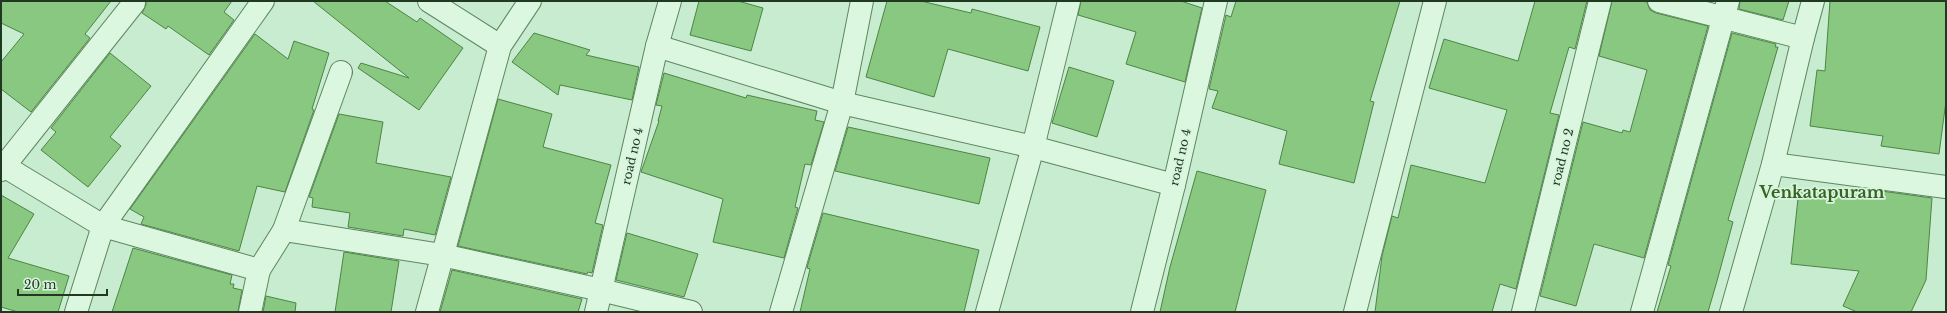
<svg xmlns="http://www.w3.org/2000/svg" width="1947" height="313" viewBox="0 0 1947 313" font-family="'Libre Baskerville',serif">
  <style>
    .building { fill: #88c880; stroke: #4d8545 }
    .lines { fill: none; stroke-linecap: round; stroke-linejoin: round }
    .minor-casing { stroke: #5e875e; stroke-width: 24 }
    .minor { stroke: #dbf7e0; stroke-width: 22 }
    .labels { text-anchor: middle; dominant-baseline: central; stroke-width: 3.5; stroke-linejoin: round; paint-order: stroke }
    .street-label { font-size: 12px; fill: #223921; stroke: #d7f4dd }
    .district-label { font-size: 16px; font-weight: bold; fill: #376322; stroke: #d7f4dd }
  </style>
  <rect width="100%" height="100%" fill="#c8eccf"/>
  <!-- building -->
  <g class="building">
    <polygon points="1,1 111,1 85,34 90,38 31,112 1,89 1,62 24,34 1,23"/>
    <polygon points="146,1 232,1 224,12 234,20 209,55 168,26 166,29 142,13 146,5"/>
    <polygon points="313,1 385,1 417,22 420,18 463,48 419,110 358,68 361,63 409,78"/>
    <polygon points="699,1 738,1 763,8 751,51 690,35"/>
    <polygon points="887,1 921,1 971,13 972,9 1040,27 1028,71 948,49 934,97 866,77"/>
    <polygon points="1081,1 1181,1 1202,8 1185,82 1126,64 1136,32 1078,15"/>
    <polygon points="1236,1 1400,1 1370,101 1374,102 1354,183 1279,164 1287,131 1212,108 1218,91 1209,89 1226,15 1231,17"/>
    <polygon points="1535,1 1587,1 1575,49 1569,47 1550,113 1559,115 1516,289 1500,284 1492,312 1375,312 1382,256 1392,216 1398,218 1411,165 1485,183 1507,110 1429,88 1444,39 1518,61"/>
    <polygon points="1612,1 1643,1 1647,2 1650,10 1656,13 1708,26 1644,258 1594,244 1576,306 1540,296 1583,122 1622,133 1623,130 1630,132 1647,70 1599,56"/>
    <polygon points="1740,1 1789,1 1783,20 1739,9"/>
    <polygon points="1830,1 1946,1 1946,101 1939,154 1881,146 1883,136 1810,126 1817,70 1825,71"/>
    <polygon points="534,33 590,50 586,55 639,67 632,100 560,85 558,95 512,62"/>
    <polygon points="1732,33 1776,44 1775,47 1778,47 1728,220 1733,222 1717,281 1708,312 1657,312 1671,266 1668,265"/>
    <polygon points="255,34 288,59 294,41 329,53 312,109 314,110 285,192 257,186 239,251 141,224 144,217 130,209"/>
    <polygon points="110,53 151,86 110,137 121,146 88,187 41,150 56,132 51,128"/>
    <polygon points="1069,67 1114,81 1097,137 1052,123"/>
    <polygon points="664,73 746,98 747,95 817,111 815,120 824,122 811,165 805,164 795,207 798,208 784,258 713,242 723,199 641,172 659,121 658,121 662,106 656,105"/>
    <polygon points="498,99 552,114 543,147 611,165 595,223 603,225 592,273 588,272 587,274 458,246"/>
    <polygon points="339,114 383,122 376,163 451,177 435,235 404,229 403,236 348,227 350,213 312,207 313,198 309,197"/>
    <polygon points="848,127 990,158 979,204 835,171"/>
    <polygon points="1197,171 1266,190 1235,312 1160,312 1170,267"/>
    <polygon points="1799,189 1873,197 1874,190 1932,198 1926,280 1911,312 1857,312 1843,306 1859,271 1791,264"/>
    <polygon points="1,195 34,214 8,258 69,276 58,312 18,312 1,307"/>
    <polygon points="823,213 979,250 964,312 800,312 810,269 807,268 808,264"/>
    <polygon points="627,233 698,254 684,297 616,280"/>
    <polygon points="133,248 232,275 230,284 234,284 233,288 242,290 238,312 112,312"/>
    <polygon points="344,252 399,261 391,312 335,312"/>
    <polygon points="452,270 582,299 578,312 440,312"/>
    <polygon points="266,296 296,303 295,312 263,312"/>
  </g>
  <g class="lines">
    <!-- minor casing -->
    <g class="minor-casing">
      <g id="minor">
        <polyline points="429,1 500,46"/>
        <polyline points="1659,1 1803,38 1813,1"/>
        <polyline points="657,46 842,103 1033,147 1174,185"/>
        <polyline points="1773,164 1803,38"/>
        <polyline points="4,166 103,226 259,270 284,230 442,255 601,290 691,312"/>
        <polyline points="1,170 134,3"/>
        <polyline points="284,230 341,72"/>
        <polyline points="76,312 103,226 263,1"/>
        <polyline points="250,312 259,270"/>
        <polyline points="427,312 500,46 530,1"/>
        <polyline points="596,312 657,46 670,1"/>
        <polyline points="781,312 842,103 862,1"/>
        <polyline points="987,312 1033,147 1069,1"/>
        <polyline points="1142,312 1174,185 1216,1"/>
        <polyline points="1355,312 1435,1"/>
        <polyline points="1523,312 1600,1"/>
        <polyline points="1642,312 1728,1"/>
        <polyline points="1731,312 1773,164 1946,187"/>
      </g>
    </g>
    <!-- minor -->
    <use href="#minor" class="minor"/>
  </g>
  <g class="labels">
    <!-- street labels -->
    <g class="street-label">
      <text transform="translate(632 156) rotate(-77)">road no 4</text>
      <text transform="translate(1180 157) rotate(-77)">road no 4</text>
      <text transform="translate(1562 157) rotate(-76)">road no 2</text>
    </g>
    <!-- district labels -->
    <g class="district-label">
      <text x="1822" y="192">Venkatapuram</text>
    </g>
  </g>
  <!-- border -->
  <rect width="1947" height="313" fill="none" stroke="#223921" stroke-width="4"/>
  <!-- scale -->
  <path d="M18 289v6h89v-6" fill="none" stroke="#223921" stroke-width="2"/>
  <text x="24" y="289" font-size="12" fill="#223921" stroke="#d7f4dd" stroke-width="3" paint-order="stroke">20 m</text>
</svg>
